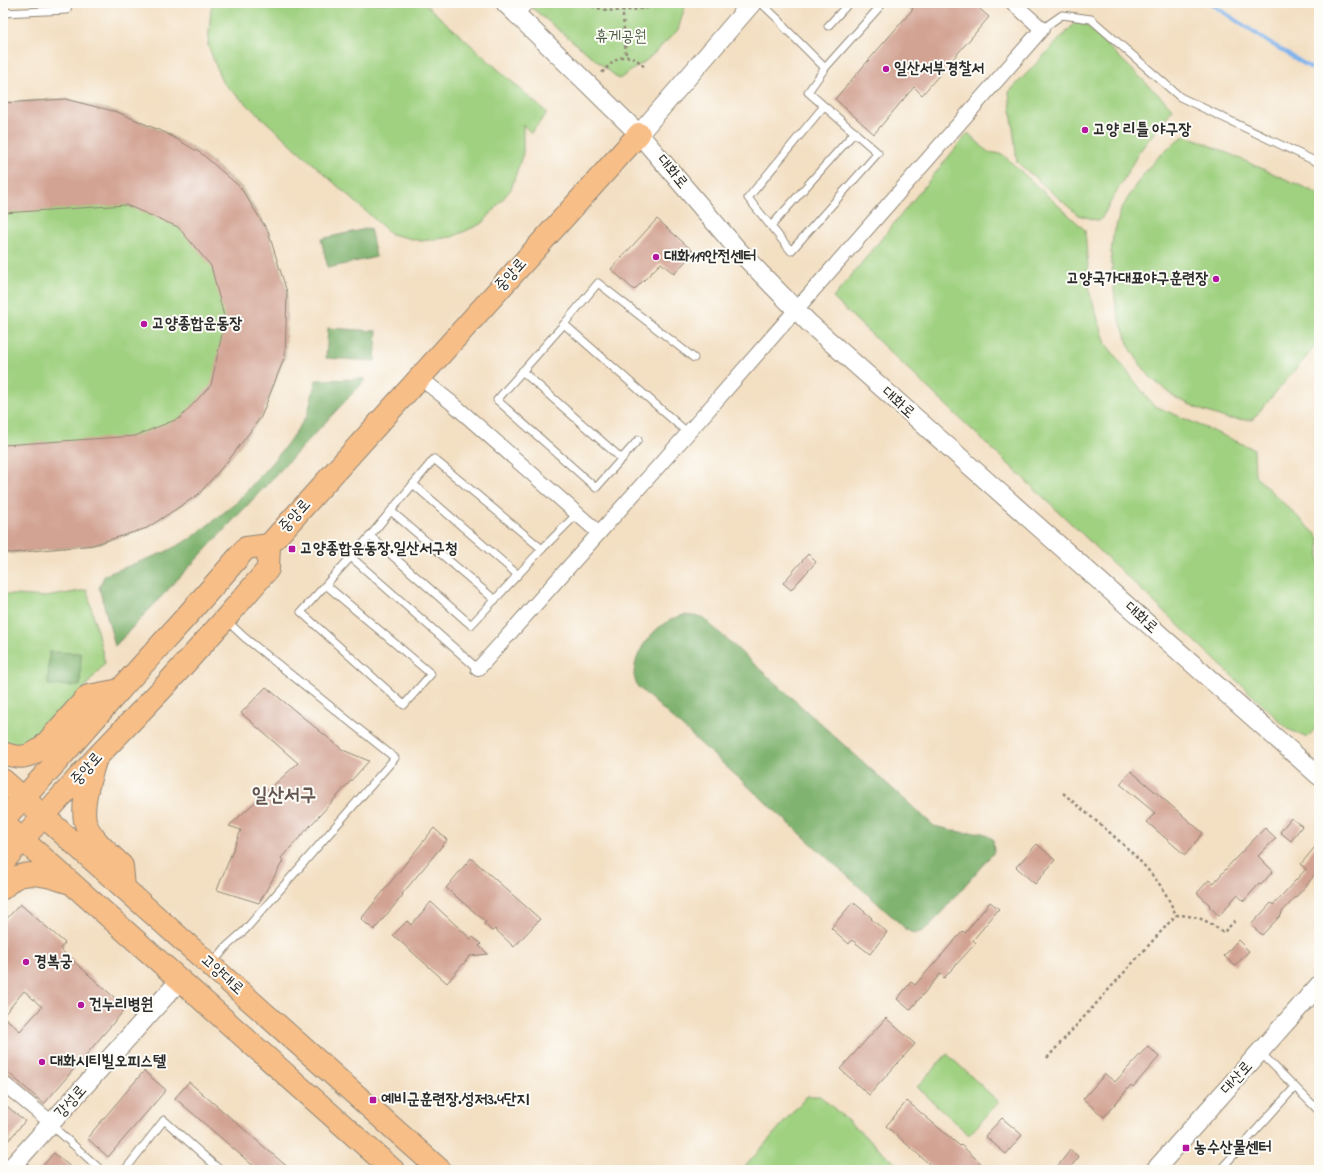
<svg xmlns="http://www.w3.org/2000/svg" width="1322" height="1173" viewBox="0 0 1322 1173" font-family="'Indie Flower','Poor Story',sans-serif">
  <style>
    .green { fill: #a0d181; stroke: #667e56 }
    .forest { fill: #80b36f; stroke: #566f4d }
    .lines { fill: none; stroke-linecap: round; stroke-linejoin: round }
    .stream { stroke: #7fb3ec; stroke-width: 4 }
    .building { fill: #d2a292 }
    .service-casing { stroke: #8f8576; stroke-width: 9 }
    .minor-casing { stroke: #8f8576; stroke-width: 16 }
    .tertiary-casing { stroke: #8f8576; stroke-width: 20 }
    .primary-casing { stroke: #8f8576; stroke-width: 24 }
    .path { stroke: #8f8576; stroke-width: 2.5; stroke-dasharray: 3 3; stroke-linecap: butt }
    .service { stroke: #fff; stroke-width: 7 }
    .minor { stroke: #fff; stroke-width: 14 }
    .tertiary { stroke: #fff; stroke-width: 18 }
    .primary { stroke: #f7be87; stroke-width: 22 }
    .poi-dot { fill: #b5179e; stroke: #fdfcf7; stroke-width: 1.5 }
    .labels { text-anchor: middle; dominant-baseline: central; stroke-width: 4; stroke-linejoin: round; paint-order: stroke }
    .park-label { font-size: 16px; fill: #4e5d45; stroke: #fdfcf7 }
    .poi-label { font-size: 16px; font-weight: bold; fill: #2b2b2b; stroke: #fdfcf7; text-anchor: start }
    .street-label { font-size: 16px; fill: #2b2b2b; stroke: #fdfcf7 }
    .district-label { font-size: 20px; font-weight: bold; fill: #65554f; stroke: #fdfcf7 }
  </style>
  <rect width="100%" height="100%" fill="#fdfcf7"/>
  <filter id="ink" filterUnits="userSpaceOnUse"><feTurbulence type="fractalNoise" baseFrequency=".025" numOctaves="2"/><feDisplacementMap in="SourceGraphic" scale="8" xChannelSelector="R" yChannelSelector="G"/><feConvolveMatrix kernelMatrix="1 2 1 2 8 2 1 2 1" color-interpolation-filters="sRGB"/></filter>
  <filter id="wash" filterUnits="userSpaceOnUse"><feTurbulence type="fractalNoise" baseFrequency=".012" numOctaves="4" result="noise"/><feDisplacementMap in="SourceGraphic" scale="16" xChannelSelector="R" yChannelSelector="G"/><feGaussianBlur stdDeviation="0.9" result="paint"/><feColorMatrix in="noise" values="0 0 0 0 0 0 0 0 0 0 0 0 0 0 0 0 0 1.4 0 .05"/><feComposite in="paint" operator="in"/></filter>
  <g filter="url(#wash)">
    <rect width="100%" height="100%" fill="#f3dfc2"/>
    <!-- green -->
    <g class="green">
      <polygon points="214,3 424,3 547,113 531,133 523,125 523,153 511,189 483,223 452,237 421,241 391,234 222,82 208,45 211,8"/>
      <polygon points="526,3 686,3 678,30 647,60 619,79"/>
      <polygon points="1076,22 1086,25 1173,109 1139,152 1100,221 1078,215 1017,162 1009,92"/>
      <polygon points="65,99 117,112 166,133 202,154 241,187 268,231 287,292 285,356 261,417 231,457 199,494 147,528 93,545 12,553 3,552 3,103"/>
      <polygon points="968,133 988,152 1002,154 1085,230 1090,294 1106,344 1153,405 1254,449 1255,476 1319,537 1319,724 1307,738 1288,729 833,298"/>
      <polygon points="1184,136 1196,139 1319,194 1319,342 1252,420 1228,419 1204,411 1176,398 1152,379 1140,364 1129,346 1117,312 1114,291 1111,253 1113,237 1121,210 1135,186 1149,167 1164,151"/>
      <polygon points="87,590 105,663 35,748 3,747 3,594 46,597"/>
      <polygon points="947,1054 999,1102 969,1135 917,1087"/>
      <polygon points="807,1096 820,1096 903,1170 742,1170"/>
    </g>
    <!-- forest -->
    <g class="forest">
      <polygon points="370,228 376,257 328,268 321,239"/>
      <polygon points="328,328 377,331 375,361 326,358"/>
      <polygon points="366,379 115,646 99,587 105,575 165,552 190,539 236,503 281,452 307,416 316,380"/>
      <path d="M684,615L702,617L934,826L965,833L981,832L993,839L994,852L933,922L923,931L914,934L906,929L637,686C636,682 634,678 634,674C635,647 659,620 684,615Z"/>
      <polygon points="49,652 81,653 80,686 48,685"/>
    </g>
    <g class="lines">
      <!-- stream -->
      <polyline class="stream" points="1210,3 1267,41 1319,73"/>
    </g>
    <g id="blocks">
      <!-- building -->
      <g class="building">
        <polygon points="906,3 973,3 989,17 922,95 914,87 874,134 835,99 913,9"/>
        <polygon points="65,99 117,112 166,133 202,154 240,187 268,231 287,292 285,356 261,417 231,457 199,494 147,528 93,545 12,553 3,552 3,445 135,436 180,418 211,385 225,320 211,266 178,227 126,205 3,213 3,103"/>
        <polygon points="657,219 694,252 674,274 661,263 634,290 611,269"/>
        <polygon points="808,554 816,562 791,590 783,583"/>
        <polygon points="266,687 343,750 369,761 281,858 283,861 259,903 217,890 241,830 229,826 298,763 241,713"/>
        <polygon points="1131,771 1203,833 1185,855 1147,822 1155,813 1120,784"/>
        <polygon points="1291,818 1302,826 1291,841 1280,832"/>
        <polygon points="434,828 447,840 402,894 403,895 374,930 361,919"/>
        <polygon points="1265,828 1276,838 1258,856 1273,871 1261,885 1259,884 1244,901 1237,895 1219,916 1209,906 1210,905 1197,893 1209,880 1213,884 1232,862"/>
        <polygon points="1319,842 1319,869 1306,886 1281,913 1282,914 1262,935 1251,925 1271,903 1273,905 1306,869 1301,864"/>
        <polygon points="1037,844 1055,860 1035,884 1016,867"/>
        <polygon points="471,858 540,919 514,947 495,929 492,931 484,924 486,922 446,888"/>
        <polygon points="431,902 471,939 473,937 481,944 479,946 488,954 470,956 447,983 393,935 407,921 411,925"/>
        <polygon points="853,902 872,918 871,919 887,932 870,954 852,940 849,944 831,928"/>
        <polygon points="990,902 999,909 973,940 976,943 944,978 940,974 910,1010 897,999 911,982 915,985 963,931 965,933"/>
        <polygon points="20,904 65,943 60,949 126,1008 44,1104 3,1068 3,1016 20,1031 42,1007 24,991 3,1016 3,923"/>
        <polygon points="1238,940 1249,951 1235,966 1224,956"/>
        <polygon points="886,1018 915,1044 869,1095 840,1069"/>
        <polygon points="1148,1046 1159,1057 1133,1087 1131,1085 1104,1117 1083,1099 1105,1074 1115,1082"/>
        <polygon points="144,1071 166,1090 108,1157 87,1138"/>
        <polygon points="189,1082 291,1170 258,1170 175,1098"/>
        <polygon points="907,1101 960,1146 961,1145 988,1170 936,1170 886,1126"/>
        <polygon points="3,1103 25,1121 3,1147"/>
        <polygon points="1002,1118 1022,1135 1006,1154 985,1136"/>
        <polygon points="1070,1150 1079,1157 1068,1170 1055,1170"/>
        <polygon points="54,1153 74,1170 39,1170"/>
      </g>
    </g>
  </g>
  <g filter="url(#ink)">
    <use href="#blocks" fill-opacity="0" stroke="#8f8576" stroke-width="1"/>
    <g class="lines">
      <!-- service casing -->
      <g class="service-casing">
        <g id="service">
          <polyline points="761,3 780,21 784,27 825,68"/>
          <polyline points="3,13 67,10 68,3"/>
          <polyline points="518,17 531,3"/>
          <polyline points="828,26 849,3"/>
          <polyline points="1042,29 1062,15 1091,19 1180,97 1319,163"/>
          <polyline points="824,106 748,198 791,251 878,153 808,92 825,68 883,3"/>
          <polyline points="771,226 855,132"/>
          <polyline points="564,324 688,433"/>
          <polyline points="522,371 622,459"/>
          <polyline points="638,440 596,488 497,400 564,324 598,283 694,358"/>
          <polyline points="413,484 518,575"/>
          <polyline points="391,511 495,600"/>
          <polyline points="370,536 471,625 542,549 577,514"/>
          <polyline points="351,557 478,669"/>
          <polyline points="326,585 431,674 404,705 301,612 370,536 434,459 542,549"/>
          <polyline points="212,964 227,946 245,930 395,758 244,637 226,620"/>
          <polyline points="1260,1052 1319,1111"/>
          <polyline points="52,1124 59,1132 101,1170"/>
          <polyline points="125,1170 164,1120 220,1170"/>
          <polyline points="1220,1170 1295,1087"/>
        </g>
      </g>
      <!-- minor casing -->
      <g class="minor-casing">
        <g id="minor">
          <polyline points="419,377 452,403 599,533"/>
          <polyline points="478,669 688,433 1042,29 1013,3"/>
          <polyline points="3,1083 52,1123"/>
        </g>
      </g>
      <!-- tertiary casing -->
      <g class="tertiary-casing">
        <g id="tertiary">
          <polyline points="505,3 639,134 738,250 809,323 1319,776"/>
          <polyline points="639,134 752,3"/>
          <polyline points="9,1170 180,980"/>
          <polyline points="1155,1170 1319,985"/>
        </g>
      </g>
      <!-- primary casing -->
      <g class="primary-casing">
        <g id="primary">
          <path d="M3,753C19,759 28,758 42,748L88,696L120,690"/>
          <path d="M95,761C90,778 79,810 87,827C95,843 110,854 122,866L124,888"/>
          <polyline points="3,780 440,1170"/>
          <path d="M3,819C44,778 81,734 119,691C161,644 205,597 246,548L269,545"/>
          <polyline points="3,823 41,856 393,1170"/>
          <polyline points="3,862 22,840 96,758 164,687 225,619 268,569 269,545 639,134"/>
          <path d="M3,888C6,885 9,882 13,879C29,869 51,876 67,882"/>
        </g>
      </g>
      <!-- path -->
      <g class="path">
        <path d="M587,3C590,6 594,7 598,8C616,13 629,10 647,8L650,3"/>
        <polyline points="622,3 626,56"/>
        <path d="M602,73C616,57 629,48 645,68"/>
        <path d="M1063,793C1095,821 1131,847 1157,881C1165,891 1171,904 1176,915C1198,916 1206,919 1223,933L1237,919"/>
        <polyline points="1047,1058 1176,915"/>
      </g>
      <!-- service -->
      <use href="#service" class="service"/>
      <!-- minor -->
      <use href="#minor" class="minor"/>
      <!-- tertiary -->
      <use href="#tertiary" class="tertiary"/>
      <!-- primary -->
      <use href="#primary" class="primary"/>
    </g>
  </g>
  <!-- markers -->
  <g class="poi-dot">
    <circle cx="886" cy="69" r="4"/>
    <circle cx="1085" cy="130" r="4"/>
    <circle cx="656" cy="257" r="4"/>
    <circle cx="1216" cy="279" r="4"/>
    <circle cx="144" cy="324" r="4"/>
    <rect x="288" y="545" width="8" height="8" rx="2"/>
    <circle cx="26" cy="962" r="4"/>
    <circle cx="81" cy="1005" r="4"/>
    <circle cx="42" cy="1062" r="4"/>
    <rect x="369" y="1096" width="8" height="8" rx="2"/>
    <rect x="1182" y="1144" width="8" height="8" rx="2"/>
  </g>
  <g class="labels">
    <!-- park labels -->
    <g class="park-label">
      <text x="621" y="37">휴게공원</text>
    </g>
    <!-- poi labels -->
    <g class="poi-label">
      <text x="894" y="69">일산서부경찰서</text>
      <text x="1093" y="130">고양 리틀 야구장</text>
      <text x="664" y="257">대화119안전센터</text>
      <text x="1208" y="279" text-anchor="end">고양국가대표야구훈련장</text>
      <text x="152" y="324">고양종합운동장</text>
      <text x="300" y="549">고양종합운동장.일산서구청</text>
      <text x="34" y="962">경복궁</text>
      <text x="89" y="1005">건누리병원</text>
      <text x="50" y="1062">대화시티빌오피스텔</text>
      <text x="381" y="1100">예비군훈련장.성저3.4단지</text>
      <text x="1194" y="1148">농수산물센터</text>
    </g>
    <!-- street labels -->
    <g class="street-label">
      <text transform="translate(672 172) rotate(50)">대화로</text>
      <text transform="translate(511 275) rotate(-48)">중앙로</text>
      <text transform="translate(898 403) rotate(42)">대화로</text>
      <text transform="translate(295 516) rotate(-48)">중앙로</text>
      <text transform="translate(1141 618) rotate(42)">대화로</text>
      <text transform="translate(87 769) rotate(-48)">중앙로</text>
      <text transform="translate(222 975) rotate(42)">고양대로</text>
      <text transform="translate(1237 1078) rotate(-48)">대산로</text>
      <text transform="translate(71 1102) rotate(-48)">강성로</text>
    </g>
    <!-- district labels -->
    <g class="district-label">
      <text x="284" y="796">일산서구</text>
    </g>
  </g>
  <!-- margin -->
  <rect width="1322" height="1173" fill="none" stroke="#fdfcf7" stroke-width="16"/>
</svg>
